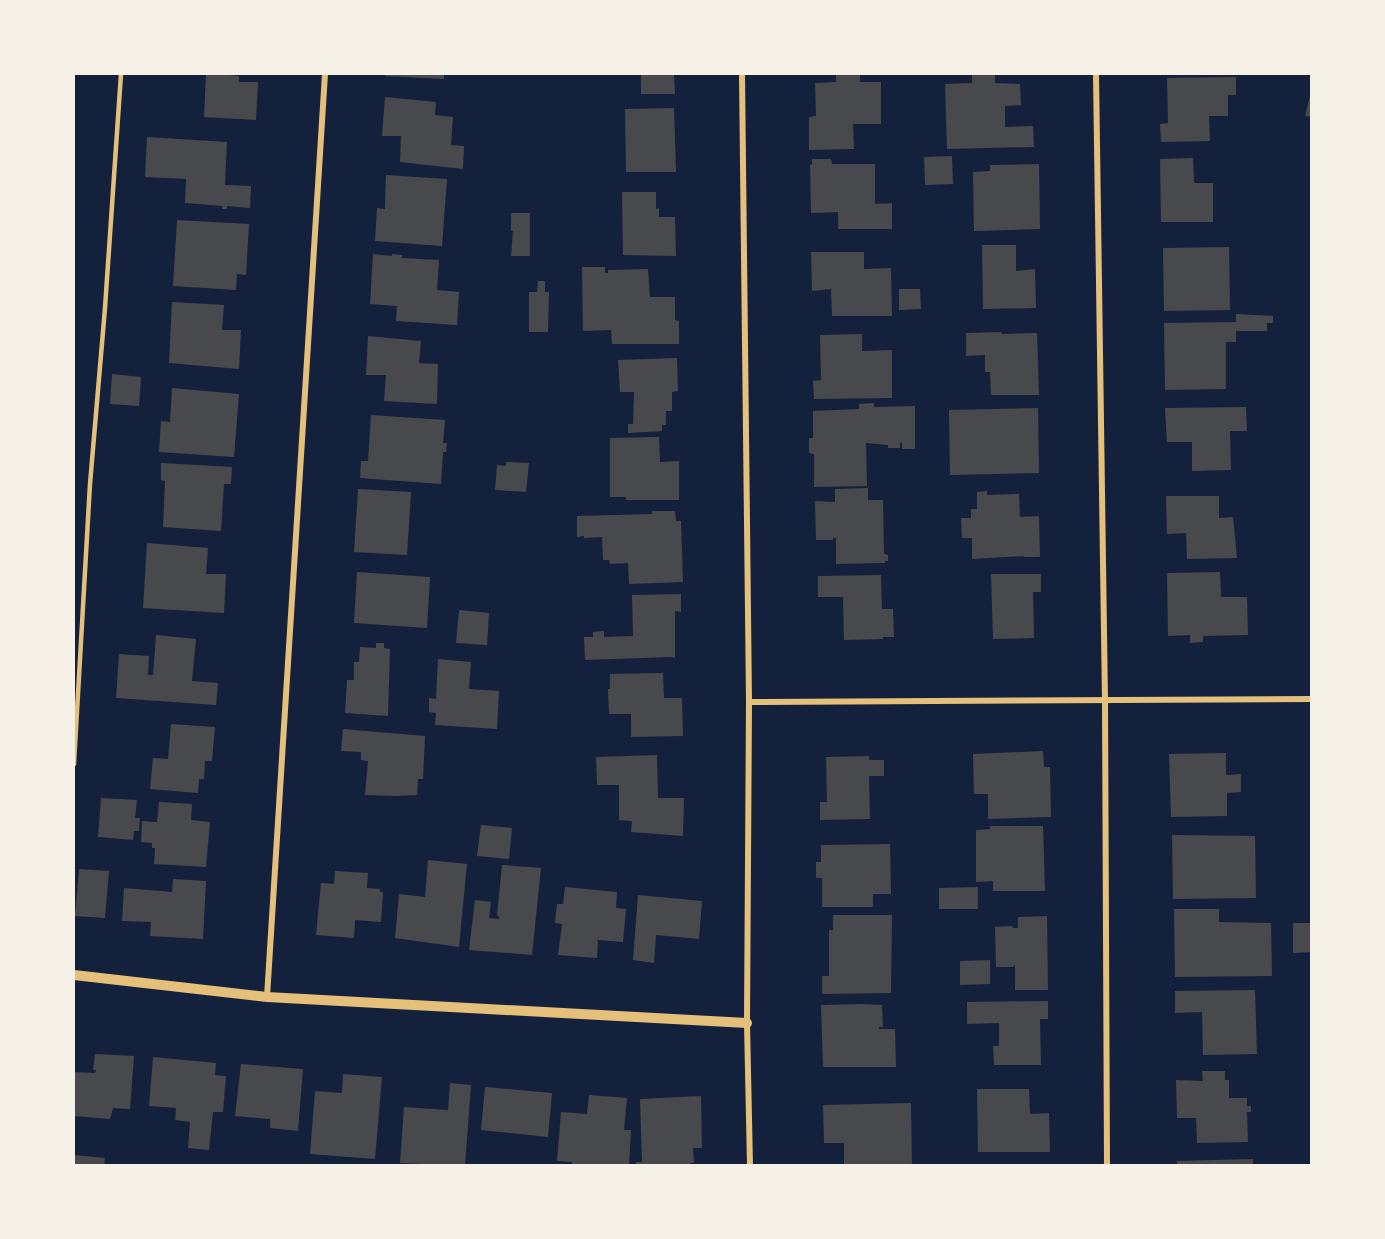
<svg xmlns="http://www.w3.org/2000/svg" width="1385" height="1239" viewBox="0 0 1385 1239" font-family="'Source Sans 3',sans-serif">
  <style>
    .building { fill: #48494c }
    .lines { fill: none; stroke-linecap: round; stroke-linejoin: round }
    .service { stroke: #e5c07b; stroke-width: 4.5 }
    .minor { stroke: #e5c07b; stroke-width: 6 }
    .tertiary { stroke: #e5c07b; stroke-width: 10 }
  </style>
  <rect width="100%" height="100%" fill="#14213d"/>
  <!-- building -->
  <g class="building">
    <polygon points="206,74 228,74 228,75 239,76 239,82 258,82 256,120 204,117"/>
    <polygon points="385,74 444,74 444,79 385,76"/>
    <polygon points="641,74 674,74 675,94 641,94"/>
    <polygon points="836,74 860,74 860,82 881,82 881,124 853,124 854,149 809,150 809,117 816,116 815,83 836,82"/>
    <polygon points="972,74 995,74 995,83 1020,84 1021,105 1005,106 1005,127 1033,126 1034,147 947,149 945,84 972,83"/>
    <polygon points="1236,77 1236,95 1228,95 1228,116 1209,116 1210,141 1161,142 1160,124 1168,123 1167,78"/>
    <polygon points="1311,92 1312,92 1312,117 1305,116"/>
    <polygon points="385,97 436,102 435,115 453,117 451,145 464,146 463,169 400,162 401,136 382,136"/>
    <polygon points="674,108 676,172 626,172 625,109"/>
    <polygon points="147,137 227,142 225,185 251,186 250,208 227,206 227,209 222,209 222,206 185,203 186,179 145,177"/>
    <polygon points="952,156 953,184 925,185 924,157"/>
    <polygon points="1193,158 1194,183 1213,183 1213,222 1161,222 1160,159"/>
    <polygon points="812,159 831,159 832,164 875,164 875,204 892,203 892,229 838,229 838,212 811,213 810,165 812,164"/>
    <polygon points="1039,164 1040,229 974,231 973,172 990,171 990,165"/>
    <polygon points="386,175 447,179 442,246 375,241 377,208 385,209 385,206"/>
    <polygon points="622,192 656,192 656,209 659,208 659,217 675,217 676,256 623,255"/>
    <polygon points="511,213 530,213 530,256 511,256 513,231 511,231"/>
    <polygon points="177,220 249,224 246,275 237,274 236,290 173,286"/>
    <polygon points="982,245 1016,245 1016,271 1035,269 1036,308 983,309"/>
    <polygon points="1229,247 1230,310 1164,311 1163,248"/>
    <polygon points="811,252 864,252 864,269 891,268 892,316 832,316 831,289 812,291"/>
    <polygon points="373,254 392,256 392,254 402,255 402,258 439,260 437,290 459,292 457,325 396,321 397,306 370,304"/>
    <polygon points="582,267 605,267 605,273 608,273 608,270 648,269 650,297 675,297 675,320 679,321 679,344 612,344 611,330 583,331"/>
    <polygon points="538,281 545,281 545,292 549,292 548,332 529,332 529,292 537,292"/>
    <polygon points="899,289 920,289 921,309 899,310"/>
    <polygon points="172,302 224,305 222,330 241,330 239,369 169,363"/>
    <polygon points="1236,314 1273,316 1273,323 1267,323 1267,331 1236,331 1236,342 1226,342 1226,389 1165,390 1164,323 1236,322"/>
    <polygon points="1001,332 1002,334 1037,333 1039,395 991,395 990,372 985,372 985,355 966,356 966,333"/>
    <polygon points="862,334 862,351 892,350 892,398 814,399 813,381 821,380 820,335"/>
    <polygon points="368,336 421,341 419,363 438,364 437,404 384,401 386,375 366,375"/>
    <polygon points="677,358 678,391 672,392 672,411 666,411 666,425 662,425 662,431 628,433 628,424 633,424 634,392 620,392 618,360"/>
    <polygon points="112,374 141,377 139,406 110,404"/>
    <polygon points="172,388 239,394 234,457 159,452 161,421 170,422"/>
    <polygon points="874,403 874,407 915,406 915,449 902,449 902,443 900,442 900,448 888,448 888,445 866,443 867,486 814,487 814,454 809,453 809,438 813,438 813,411 859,409 859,404"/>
    <polygon points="1246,407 1247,431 1230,431 1231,470 1192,471 1192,442 1167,442 1165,408"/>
    <polygon points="1038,408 1039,473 950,475 949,410"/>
    <polygon points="371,415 445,420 443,443 447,443 446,452 443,452 441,484 360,478 361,461 368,461"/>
    <polygon points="659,437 660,462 679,461 679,500 626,500 626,497 610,497 610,438"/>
    <polygon points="506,462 529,463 526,492 495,490 497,465 506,466"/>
    <polygon points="161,463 232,467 231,484 224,484 221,531 163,527 165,481 161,480"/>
    <polygon points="868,488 868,500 883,500 884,554 888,555 888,561 885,561 885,563 836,564 836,538 833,538 833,540 816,540 815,501 835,502 835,489"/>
    <polygon points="358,489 411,492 407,555 354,552"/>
    <polygon points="987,491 987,495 1019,494 1020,517 1039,516 1040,557 1024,557 1024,556 972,559 972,538 962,538 961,518 971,518 971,509 977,509 977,492"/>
    <polygon points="1166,496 1219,496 1219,518 1233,517 1237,558 1187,559 1186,533 1167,534"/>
    <polygon points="652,511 675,511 676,521 681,521 683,582 629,584 628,563 610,564 609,560 603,560 602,537 584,538 584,536 577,537 577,516 652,514"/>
    <polygon points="147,543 208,548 206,574 226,574 224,613 143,608"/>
    <polygon points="357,572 430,577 427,628 354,623"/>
    <polygon points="1220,572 1221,597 1247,597 1248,635 1203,636 1203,642 1190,643 1190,635 1168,636 1167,573"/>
    <polygon points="991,574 1041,574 1041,592 1033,592 1034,638 993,639"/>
    <polygon points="881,575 882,609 893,609 894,637 883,637 883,639 844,640 843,597 818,597 818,576"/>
    <polygon points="681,594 681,612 675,611 675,658 671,657 585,660 584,637 593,637 593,632 604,631 604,637 633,636 632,595"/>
    <polygon points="459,610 489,613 487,645 456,643"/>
    <polygon points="156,635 196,639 192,681 218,683 216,705 116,698 119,654 149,656 148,675 153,675"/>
    <polygon points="376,643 384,643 384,648 390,649 388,716 345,713 347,680 354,680 354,662 359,662 360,647 376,648"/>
    <polygon points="438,659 471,662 469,689 499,691 497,729 435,725 436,713 429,712 429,698 436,699"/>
    <polygon points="663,673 664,698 682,698 683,736 631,737 631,714 609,714 608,689 610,689 610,674"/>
    <polygon points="171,724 215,727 212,761 205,761 204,779 199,779 198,793 150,789 153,758 168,759"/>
    <polygon points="343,729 425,736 423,779 418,779 417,795 396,796 365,795 368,761 361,760 361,752 341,751"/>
    <polygon points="1043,751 1044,767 1050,767 1051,817 988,819 988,794 974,794 973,754"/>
    <polygon points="1226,753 1226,775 1241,774 1241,792 1227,793 1227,816 1171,817 1169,754"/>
    <polygon points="657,755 658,798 684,798 683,836 631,832 632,821 619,820 619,785 597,785 596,757"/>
    <polygon points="869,756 869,760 884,760 884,776 869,776 870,819 820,820 820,802 827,802 826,757"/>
    <polygon points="101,798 137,800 135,818 140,818 139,831 134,831 133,840 98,837"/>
    <polygon points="159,802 192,804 191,820 210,822 206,867 154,864 155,848 152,848 152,843 141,842 142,821 157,822"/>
    <polygon points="481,825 512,828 509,859 477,856"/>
    <polygon points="990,826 1043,826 1045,891 993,891 993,881 976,882 976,830 990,829"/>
    <polygon points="1172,835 1255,836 1256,898 1173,899"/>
    <polygon points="890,844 891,894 873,894 873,907 822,907 822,878 816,878 816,862 821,862 821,845"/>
    <polygon points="428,860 467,864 459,947 395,938 399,894 425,897"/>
    <polygon points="502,865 541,868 532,955 469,950 475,900 491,902 489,918 499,919 499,916 497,916"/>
    <polygon points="79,869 109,871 105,918 75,916"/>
    <polygon points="335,871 368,873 367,888 380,889 380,892 383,892 381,922 355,920 354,938 316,935 321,883 334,884"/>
    <polygon points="173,879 206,881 203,939 150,936 151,922 122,921 124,888 172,892"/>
    <polygon points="565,887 617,892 616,908 626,909 623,942 597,940 598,942 597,958 558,955 562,924 555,923 557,904 563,904"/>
    <polygon points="978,887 978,909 939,909 939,888"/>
    <polygon points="638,895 702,901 699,939 656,935 654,963 633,960"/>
    <polygon points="1174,909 1219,909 1219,922 1271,923 1272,976 1175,977"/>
    <polygon points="833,915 892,915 891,993 822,994 822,976 829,976 829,930 833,930"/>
    <polygon points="1047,916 1048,990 1015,990 1015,965 1013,967 996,967 995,927 1012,926 1013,928 1018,928 1018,917"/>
    <polygon points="1293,923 1312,923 1312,952 1293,953"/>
    <polygon points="990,960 990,984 960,985 960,961"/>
    <polygon points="1255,990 1257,1054 1203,1055 1202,1012 1175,1013 1175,991"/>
    <polygon points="1048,1001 1048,1019 1040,1019 1041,1065 994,1065 993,1046 999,1046 999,1023 967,1024 967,1002"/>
    <polygon points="863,1004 882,1005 883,1027 879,1027 879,1029 895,1029 896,1067 823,1067 821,1005"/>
    <polygon points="95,1054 134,1056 130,1109 113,1108 110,1119 74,1116 74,1072 95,1073 96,1070 93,1070"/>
    <polygon points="153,1057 216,1063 215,1075 226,1076 223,1112 213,1112 209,1150 188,1148 190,1122 175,1120 176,1108 149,1106"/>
    <polygon points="241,1064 303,1069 298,1131 270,1128 270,1119 235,1116"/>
    <polygon points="1202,1071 1225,1071 1225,1080 1229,1080 1229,1098 1247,1098 1247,1106 1251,1106 1251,1112 1247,1112 1248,1142 1197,1143 1196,1118 1177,1118 1176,1080 1203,1081"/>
    <polygon points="343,1074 382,1077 375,1159 310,1154 315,1091 342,1093"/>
    <polygon points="450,1083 471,1085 465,1166 400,1163 404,1107 448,1110"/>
    <polygon points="485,1087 552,1093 548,1137 481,1130"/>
    <polygon points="977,1089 1029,1089 1030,1114 1049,1113 1050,1152 978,1152"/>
    <polygon points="589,1095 627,1098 624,1130 631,1130 629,1166 572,1166 572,1162 557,1161 561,1112 587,1114"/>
    <polygon points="701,1096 702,1148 693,1148 694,1163 690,1163 690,1166 636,1166 636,1162 642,1162 640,1099"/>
    <polygon points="911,1103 912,1166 844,1166 844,1143 824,1143 823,1105"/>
    <polygon points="74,1155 105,1158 104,1166 74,1166"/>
    <polygon points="1253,1159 1253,1166 1177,1166 1177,1161"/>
  </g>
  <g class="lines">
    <!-- service -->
    <polyline class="service" points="74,764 90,484 105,308 121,74"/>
    <!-- minor -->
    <g class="minor">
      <polyline points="742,74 749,702 747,1023 750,1166"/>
      <polyline points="1096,74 1105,701 1107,1166"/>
      <polyline points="749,702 1312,699"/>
      <polyline points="267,997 325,74"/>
    </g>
    <!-- tertiary -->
    <polyline class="tertiary" points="74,975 267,997 747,1023"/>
  </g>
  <!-- border -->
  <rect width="1385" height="1239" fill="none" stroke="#f6f1e7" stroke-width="150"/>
</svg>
